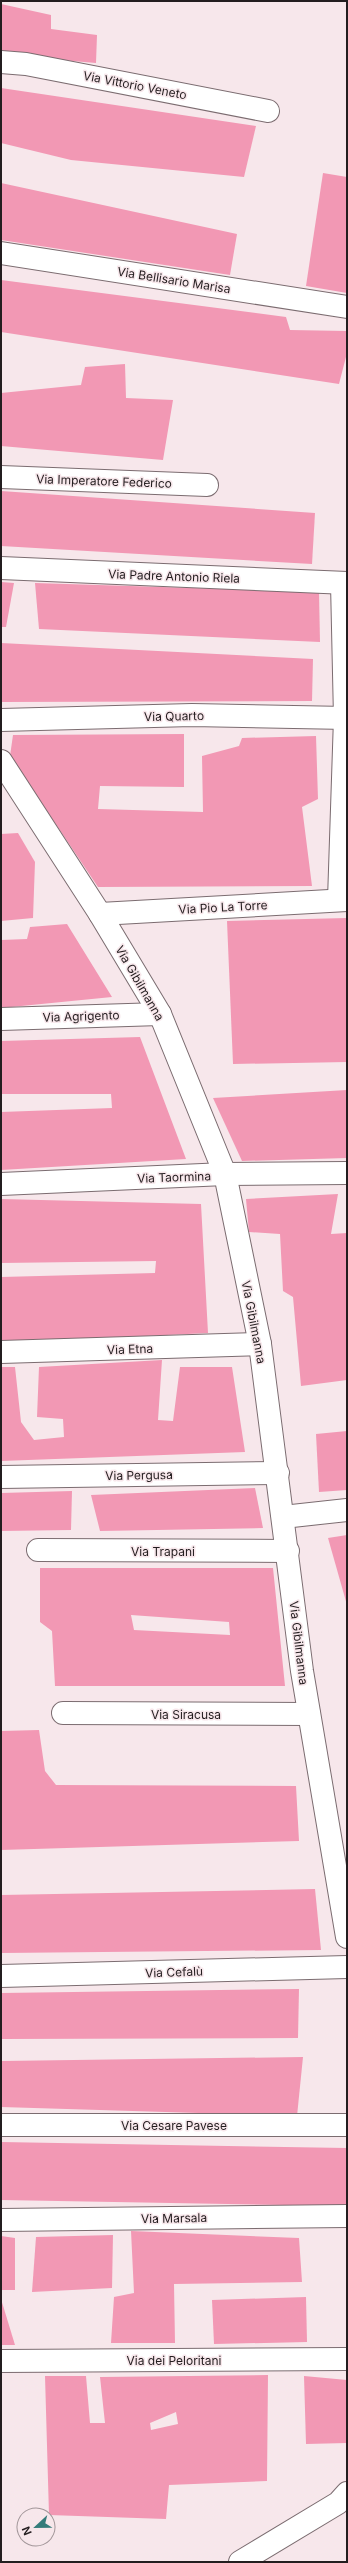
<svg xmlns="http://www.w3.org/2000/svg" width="348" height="2563" viewBox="0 0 348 2563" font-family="Inter,sans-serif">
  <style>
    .building { fill: #f298b4; fill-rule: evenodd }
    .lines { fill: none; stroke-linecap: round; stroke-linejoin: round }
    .minor-casing { stroke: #7b6c70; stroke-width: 24 }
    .minor { stroke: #fff; stroke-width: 22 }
    .labels { text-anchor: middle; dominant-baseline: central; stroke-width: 3; stroke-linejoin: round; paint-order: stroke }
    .street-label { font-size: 12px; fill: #231d1f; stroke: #f7e7eb }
  </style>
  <rect width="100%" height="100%" fill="#f7e7eb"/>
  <!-- building -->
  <g class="building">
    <polygon points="1,4 51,15 51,29 97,35 96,63 1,55"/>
    <polygon points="1,88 256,126 244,177 71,160 1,143"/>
    <polygon points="323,173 347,177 347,293 306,286"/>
    <polygon points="1,183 237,234 230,275 1,240"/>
    <polygon points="1,280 286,317 290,330 347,331 347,353 339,384 1,332"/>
    <polygon points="125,364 126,398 173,400 163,460 1,446 1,393 81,385 85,367"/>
    <polygon points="1,491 315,513 312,564 1,546"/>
    <polygon points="1,582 14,583 6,627 1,627"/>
    <polygon points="35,583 319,592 320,642 39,629"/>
    <polygon points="1,643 313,659 312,701 1,702"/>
    <polygon points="184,734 184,787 100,786 98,809 203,812 202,756 239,746 242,738 316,736 318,799 302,807 312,886 98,887 10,756 13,735"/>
    <polygon points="18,833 35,862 33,918 1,921 1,834"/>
    <polygon points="347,918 347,1062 233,1064 227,921"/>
    <polygon points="67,924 112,997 1,1008 1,940 27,939 30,927"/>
    <polygon points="140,1037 186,1159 1,1170 1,1112 112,1108 111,1094 1,1094 1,1041"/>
    <polygon points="347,1090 347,1158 242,1161 213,1098"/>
    <polygon points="338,1194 331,1234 347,1233 347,1380 301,1386 293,1297 283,1291 280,1234 249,1232 246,1199"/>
    <polygon points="1,1199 201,1204 208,1333 1,1343 1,1277 155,1273 156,1261 1,1263"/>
    <polygon points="162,1360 158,1420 173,1421 180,1367 232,1367 245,1452 1,1461 1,1367 15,1367 21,1422 34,1440 64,1437 63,1419 37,1417 39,1367"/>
    <polygon points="347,1431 347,1490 319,1492 316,1434"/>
    <polygon points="255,1488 263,1528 100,1531 91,1495"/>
    <polygon points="72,1491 71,1530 1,1531 1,1493"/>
    <polygon points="347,1535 347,1605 328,1538"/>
    <path d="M40,1568H273L285,1686H55L52,1631L40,1622ZM131,1615L229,1622L230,1635L134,1630Z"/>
    <polygon points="39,1730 45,1771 56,1785 296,1786 299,1841 1,1850 1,1731"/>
    <polygon points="315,1889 321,1950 1,1953 1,1895"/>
    <polygon points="299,1989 298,2038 1,2039 1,1993"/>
    <polygon points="303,2057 297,2116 1,2107 1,2061"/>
    <polygon points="1,2142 347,2148 347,2206 1,2200"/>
    <polygon points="131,2231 299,2238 302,2282 174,2284 175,2343 111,2343 114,2297 134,2293"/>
    <polygon points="113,2235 112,2288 32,2292 36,2237"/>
    <polygon points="1,2236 15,2238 15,2290 1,2290"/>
    <polygon points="306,2297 307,2342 214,2344 212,2300"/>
    <polygon points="1,2300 1,2299 15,2345 1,2345"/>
    <path d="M268,2375L267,2481L169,2485L166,2519L49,2515L45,2376H86L90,2423H105L100,2377ZM176,2412L178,2424L151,2430L150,2423Z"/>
    <polygon points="304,2376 347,2380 347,2443 306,2444"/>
  </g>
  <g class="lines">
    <!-- minor casing -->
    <g class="minor-casing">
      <g id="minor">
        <polyline points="1,62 26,64 268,111"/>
        <polyline points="1,253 347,307"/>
        <polyline points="1,477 207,485"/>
        <polyline points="1,568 347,583"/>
        <polyline points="1,720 192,715 347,718"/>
        <polyline points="1,761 100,914 160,1014 225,1174 260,1344 302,1671 347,1937"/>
        <polyline points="339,900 345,718 342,583"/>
        <polyline points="100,914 347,900"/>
        <polyline points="1,1019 160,1014"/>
        <polyline points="1,1184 225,1174 347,1173"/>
        <polyline points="1,1352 260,1344"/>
        <polyline points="1,1477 278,1473"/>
        <polyline points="283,1517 347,1510"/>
        <polyline points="38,1550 288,1551"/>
        <polyline points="63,1713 309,1714"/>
        <polyline points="1,1976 347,1967"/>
        <polyline points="1,2125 347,2125"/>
        <polyline points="1,2220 347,2216"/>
        <polyline points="1,2361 347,2359"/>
        <polyline points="240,2562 338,2503 347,2493"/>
      </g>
    </g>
    <!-- minor -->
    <use href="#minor" class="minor"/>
  </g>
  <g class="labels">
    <!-- street labels -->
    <g class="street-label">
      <text transform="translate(135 85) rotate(11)">Via Vittorio Veneto</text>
      <text transform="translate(174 280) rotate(9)">Via Bellisario Marisa</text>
      <text transform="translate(104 481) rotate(2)">Via Imperatore Federico</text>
      <text transform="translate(174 576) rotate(2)">Via Padre Antonio Riela</text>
      <text transform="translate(174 716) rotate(-1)">Via Quarto</text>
      <text transform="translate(223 907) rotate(-3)">Via Pio La Torre</text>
      <text transform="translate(140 983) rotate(60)">Via Gibilmanna</text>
      <text transform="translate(81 1016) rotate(-2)">Via Agrigento</text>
      <text transform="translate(174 1177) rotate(-2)">Via Taormina</text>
      <text transform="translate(254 1322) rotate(79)">Via Gibilmanna</text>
      <text transform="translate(130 1349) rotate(-2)">Via Etna</text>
      <text transform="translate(139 1475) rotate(-1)">Via Pergusa</text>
      <text x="163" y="1551">Via Trapani</text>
      <text transform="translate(299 1643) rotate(83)">Via Gibilmanna</text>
      <text x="186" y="1714">Via Siracusa</text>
      <text transform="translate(174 1972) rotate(-2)">Via Cefalù</text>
      <text x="174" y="2125">Via Cesare Pavese</text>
      <text transform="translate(174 2218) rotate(-1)">Via Marsala</text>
      <text x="174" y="2360">Via dei Peloritani</text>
    </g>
  </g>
  <!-- border -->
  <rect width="348" height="2563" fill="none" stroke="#231d1f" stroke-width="4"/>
  <!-- north arrow -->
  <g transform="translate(36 2527) rotate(248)"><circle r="19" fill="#f7e7eb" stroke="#a29699"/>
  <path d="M0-3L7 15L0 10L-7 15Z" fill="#347c7a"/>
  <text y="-6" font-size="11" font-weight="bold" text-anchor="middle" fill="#231d1f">N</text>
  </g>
</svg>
